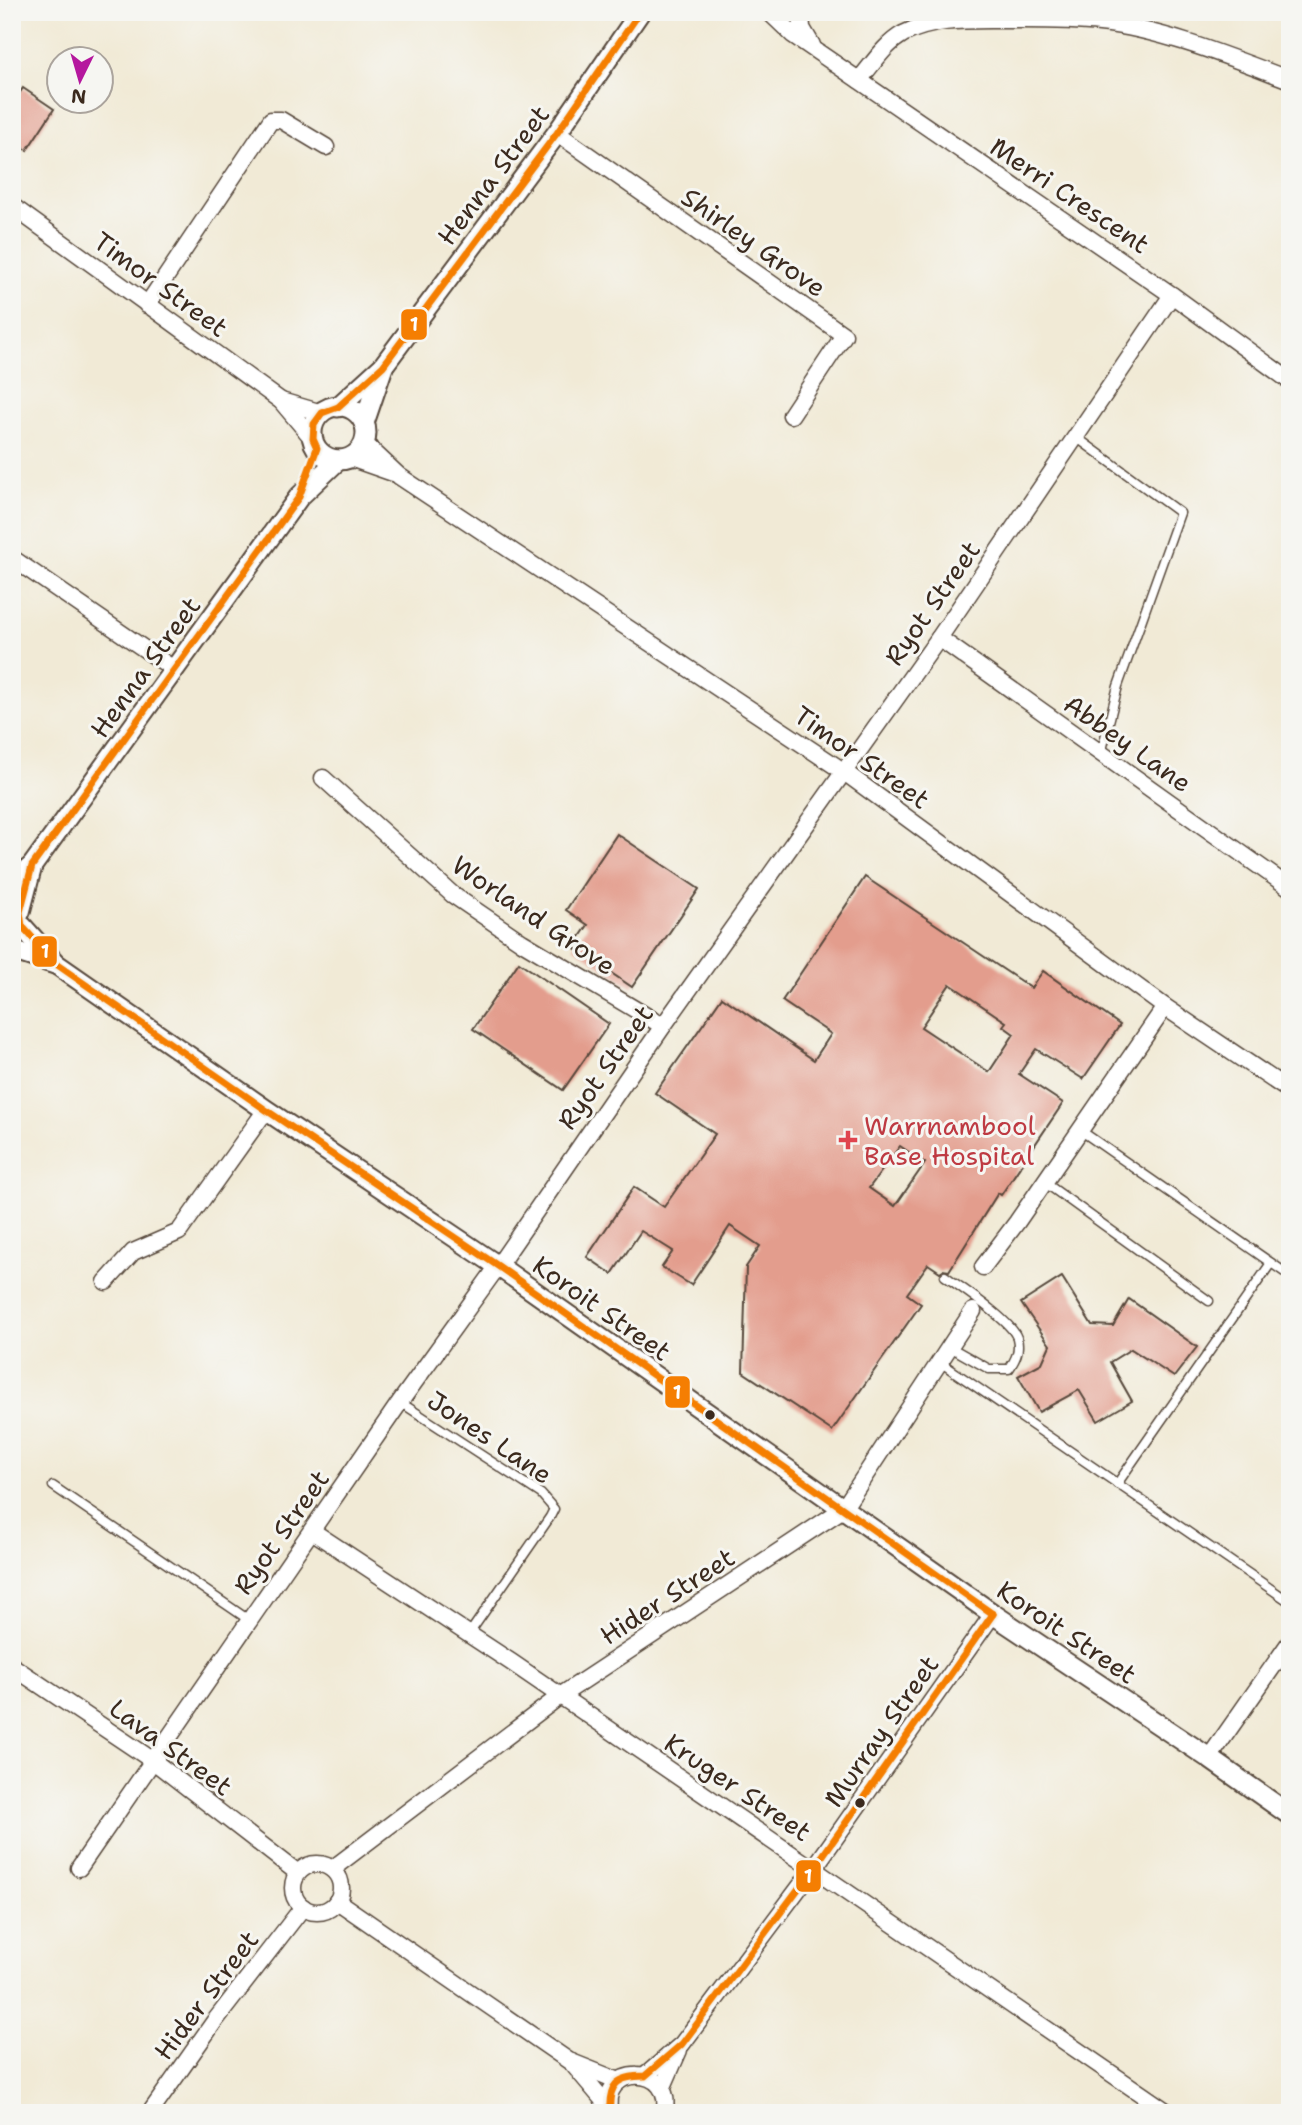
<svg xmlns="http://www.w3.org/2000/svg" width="1302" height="2125" viewBox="0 0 1302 2125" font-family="'Shantell Sans',sans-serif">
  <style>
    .building { fill: #e39d8d; fill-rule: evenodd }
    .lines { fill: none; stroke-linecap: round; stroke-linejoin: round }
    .service-casing { stroke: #56473a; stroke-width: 11 }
    .minor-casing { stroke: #56473a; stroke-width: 19 }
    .tertiary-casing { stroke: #56473a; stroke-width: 23 }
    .service { stroke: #fff; stroke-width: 8 }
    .minor { stroke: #fff; stroke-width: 16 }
    .tertiary { stroke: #fff; stroke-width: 19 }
    .bus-1-casing { stroke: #f6f6f2; stroke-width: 12 }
    .bus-1 { stroke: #f57e02; stroke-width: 7 }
    .health-dot { fill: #e0444e; stroke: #f6f6f2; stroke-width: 2.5 }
    .bus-dot { fill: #3b2a1e; stroke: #f6f6f2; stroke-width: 2.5 }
    .labels { text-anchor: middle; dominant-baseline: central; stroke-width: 6; stroke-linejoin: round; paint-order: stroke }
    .street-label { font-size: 26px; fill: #3b2a1e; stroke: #f6f6f2 }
    .health-label { font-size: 26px; fill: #be3a42; stroke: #f6f6f2; text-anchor: start }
    .line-badge { stroke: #f6f6f2; stroke-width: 2.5 }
    .badge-label { font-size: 19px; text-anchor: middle; font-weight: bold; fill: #fff }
  </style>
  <rect width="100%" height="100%" fill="#f6f6f2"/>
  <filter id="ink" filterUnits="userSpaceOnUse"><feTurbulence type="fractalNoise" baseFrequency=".0143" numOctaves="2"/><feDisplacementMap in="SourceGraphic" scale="14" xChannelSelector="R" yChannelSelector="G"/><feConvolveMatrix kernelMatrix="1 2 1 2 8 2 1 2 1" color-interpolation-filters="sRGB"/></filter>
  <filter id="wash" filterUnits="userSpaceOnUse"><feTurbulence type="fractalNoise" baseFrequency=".00686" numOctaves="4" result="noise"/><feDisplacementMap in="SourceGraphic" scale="28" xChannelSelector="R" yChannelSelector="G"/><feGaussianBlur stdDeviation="1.57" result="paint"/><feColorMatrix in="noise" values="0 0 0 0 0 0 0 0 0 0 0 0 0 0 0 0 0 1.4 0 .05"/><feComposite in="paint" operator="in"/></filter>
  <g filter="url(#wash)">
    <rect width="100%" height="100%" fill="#f1ead6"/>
    <g id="blocks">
      <!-- building -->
      <g class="building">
        <polygon points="23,88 54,109 27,150 12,140 12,104"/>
        <polygon points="617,834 699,889 632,987 573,947 588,925 566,910"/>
        <path d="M865,877L1031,988L1043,971L1120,1025L1083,1079L1036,1049L1019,1074L1063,1103L1001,1195L998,1193L949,1271L943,1270L940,1272L928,1264L907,1294L921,1304L832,1431L743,1372L746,1267L760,1246L730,1226L691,1285L662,1267L673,1251L641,1231L612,1274L587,1257L634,1187L664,1207L715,1134L655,1093L722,997L814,1060L831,1034L782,1001ZM950,984L1006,1022L1003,1026L1014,1034L989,1072L921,1027ZM900,1146L925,1163L895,1206L869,1188Z"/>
        <polygon points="519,962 609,1024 563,1090 473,1029"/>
        <polygon points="1062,1277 1092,1325 1113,1326 1129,1299 1197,1347 1174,1377 1131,1349 1110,1362 1132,1401 1098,1421 1079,1390 1039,1412 1018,1376 1042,1363 1050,1345 1021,1303"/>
      </g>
    </g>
  </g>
  <g filter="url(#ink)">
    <use href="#blocks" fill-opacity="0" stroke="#56473a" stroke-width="2"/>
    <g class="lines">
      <!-- service casing -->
      <g class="service-casing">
        <g id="service">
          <polyline points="1076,437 1180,513 1118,686 1101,754"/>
          <polyline points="1080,1130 1290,1276"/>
          <polyline points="1044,1182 1209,1301"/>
          <path d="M945,1276C960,1287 1012,1321 1017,1338C1020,1350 1016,1359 1009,1369H989L950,1347"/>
          <polyline points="940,1362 1290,1602"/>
          <polyline points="400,1402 541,1494 554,1509 550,1517 469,1634"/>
          <polyline points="1117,1484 1271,1263"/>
          <polyline points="53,1486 249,1620"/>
        </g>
      </g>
      <!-- minor casing -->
      <g class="minor-casing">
        <g id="minor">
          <polyline points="769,12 793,35 1172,295 1290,381"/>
          <polyline points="801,12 802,28 812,45"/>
          <path d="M859,80C873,64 884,45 903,34C932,19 966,20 998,20C1032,20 1066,19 1100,23C1161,29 1232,58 1290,80"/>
          <polyline points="557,133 844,335 791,415"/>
          <polyline points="12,206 281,401 313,439"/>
          <polyline points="147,305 271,120 281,120 326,147"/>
          <polyline points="281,401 322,413"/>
          <polyline points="364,443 399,476 843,771 1165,1007 1290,1091"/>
          <polyline points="350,458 393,473"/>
          <polyline points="12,558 175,670"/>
          <polyline points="939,638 1290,888"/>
          <polyline points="323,778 453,895 522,942 663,1026"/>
          <polyline points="983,1267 1017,1222 1165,1007"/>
          <polyline points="106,1282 133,1252 179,1232 266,1110"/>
          <polyline points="312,1531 511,1662 1169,2113"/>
          <polyline points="12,1666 152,1760 298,1873"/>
          <polyline points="1209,1758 1290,1642"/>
          <circle cx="317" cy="1888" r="24"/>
          <polyline points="79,1868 400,1402 498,1266 663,1026 939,638 1172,295"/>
          <polyline points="332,1869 560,1696 843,1509 973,1311"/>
          <polyline points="337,1901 569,2061 619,2081"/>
          <polyline points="571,2062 608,2106"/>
          <polyline points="645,2076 682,2044 814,1868 993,1614"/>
          <polyline points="662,2089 679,2050"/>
          <polyline points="150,2113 214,2022 303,1907"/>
          <path d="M610,2113C597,2063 677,2064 664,2113"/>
        </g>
      </g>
      <!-- tertiary casing -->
      <g class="tertiary-casing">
        <g id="tertiary">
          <circle cx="339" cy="433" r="27"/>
          <polyline points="338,407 383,366 557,133 640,12"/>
          <polyline points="364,423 383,367"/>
          <polyline points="12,883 32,866 299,497 338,460"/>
          <polyline points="20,912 32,866"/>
          <polyline points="22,926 56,964 266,1110 498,1266 993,1614 1209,1758 1290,1815"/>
          <polyline points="12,950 55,964"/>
        </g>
      </g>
      <!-- service -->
      <use href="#service" class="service"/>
      <!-- minor -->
      <use href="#minor" class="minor"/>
      <!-- tertiary -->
      <use href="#tertiary" class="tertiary"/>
      <!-- bus-1 casing -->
      <g class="bus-1-casing">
        <g id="bus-1">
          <polyline points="640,12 557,133 383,366 338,407 322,413 314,424 313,439 317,448 299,497 32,866 20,912 22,926 56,964 266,1110 498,1266 993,1614"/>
          <path d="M610,2113C608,2084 617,2076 645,2076L682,2044L814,1868L993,1614"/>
        </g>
      </g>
      <!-- bus-1 -->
      <use href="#bus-1" class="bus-1"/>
    </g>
  </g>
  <!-- markers -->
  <path class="health-dot" d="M844.5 1129.5h7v7h7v7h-7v7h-7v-7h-7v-7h7z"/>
  <g class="bus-dot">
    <circle cx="710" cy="1415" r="6"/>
    <circle cx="860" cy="1803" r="6"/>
  </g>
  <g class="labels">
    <!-- street labels -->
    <g class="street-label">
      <text transform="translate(493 175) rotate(-53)">Henna Street</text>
      <text transform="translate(1070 195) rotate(34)">Merri Crescent</text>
      <text transform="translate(754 242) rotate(35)">Shirley Grove</text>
      <text transform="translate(161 284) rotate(36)">Timor Street</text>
      <text transform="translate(932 603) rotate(-55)">Ryot Street</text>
      <text transform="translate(145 667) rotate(-54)">Henna Street</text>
      <text transform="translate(1128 743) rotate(35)">Abbey Lane</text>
      <text transform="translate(862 757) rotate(35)">Timor Street</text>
      <text transform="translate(534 915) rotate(34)">Worland Grove</text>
      <text transform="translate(605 1067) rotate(-55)">Ryot Street</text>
      <text transform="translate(602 1308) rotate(35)">Koroit Street</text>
      <text transform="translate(490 1437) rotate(34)">Jones Lane</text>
      <text transform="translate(281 1532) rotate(-55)">Ryot Street</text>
      <text transform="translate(667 1596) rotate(-33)">Hider Street</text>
      <text transform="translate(1067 1632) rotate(34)">Koroit Street</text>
      <text transform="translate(881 1731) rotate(-55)">Murray Street</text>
      <text transform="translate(171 1747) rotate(36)">Lava Street</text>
      <text transform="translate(738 1787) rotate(34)">Kruger Street</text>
      <text transform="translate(206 1995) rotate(-53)">Hider Street</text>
    </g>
    <!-- health labels -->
    <g class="health-label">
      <text x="864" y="1125">Warrnambool<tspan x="864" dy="30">Base Hospital</tspan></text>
    </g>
  </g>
  <g class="line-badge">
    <rect x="400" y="308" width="28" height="33" rx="7" fill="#f57e02"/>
    <rect x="31" y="935" width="27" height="33" rx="7" fill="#f57e02"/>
    <rect x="664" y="1375" width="27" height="34" rx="7" fill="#f57e02"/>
    <rect x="795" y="1859" width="27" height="34" rx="7" fill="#f57e02"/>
  </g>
  <g class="badge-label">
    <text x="414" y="331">1</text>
    <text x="45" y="958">1</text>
    <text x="677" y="1399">1</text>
    <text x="808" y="1883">1</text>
  </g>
  <!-- margin -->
  <rect width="1302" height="2125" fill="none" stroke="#f6f6f2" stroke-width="42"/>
  <!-- north arrow -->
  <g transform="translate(80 80) rotate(185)"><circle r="33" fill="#f6f6f2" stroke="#aba49d" stroke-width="2"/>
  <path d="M0-5L12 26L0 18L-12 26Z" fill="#b5179e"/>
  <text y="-10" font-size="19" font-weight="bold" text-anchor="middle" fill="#3b2a1e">N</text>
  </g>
</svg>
